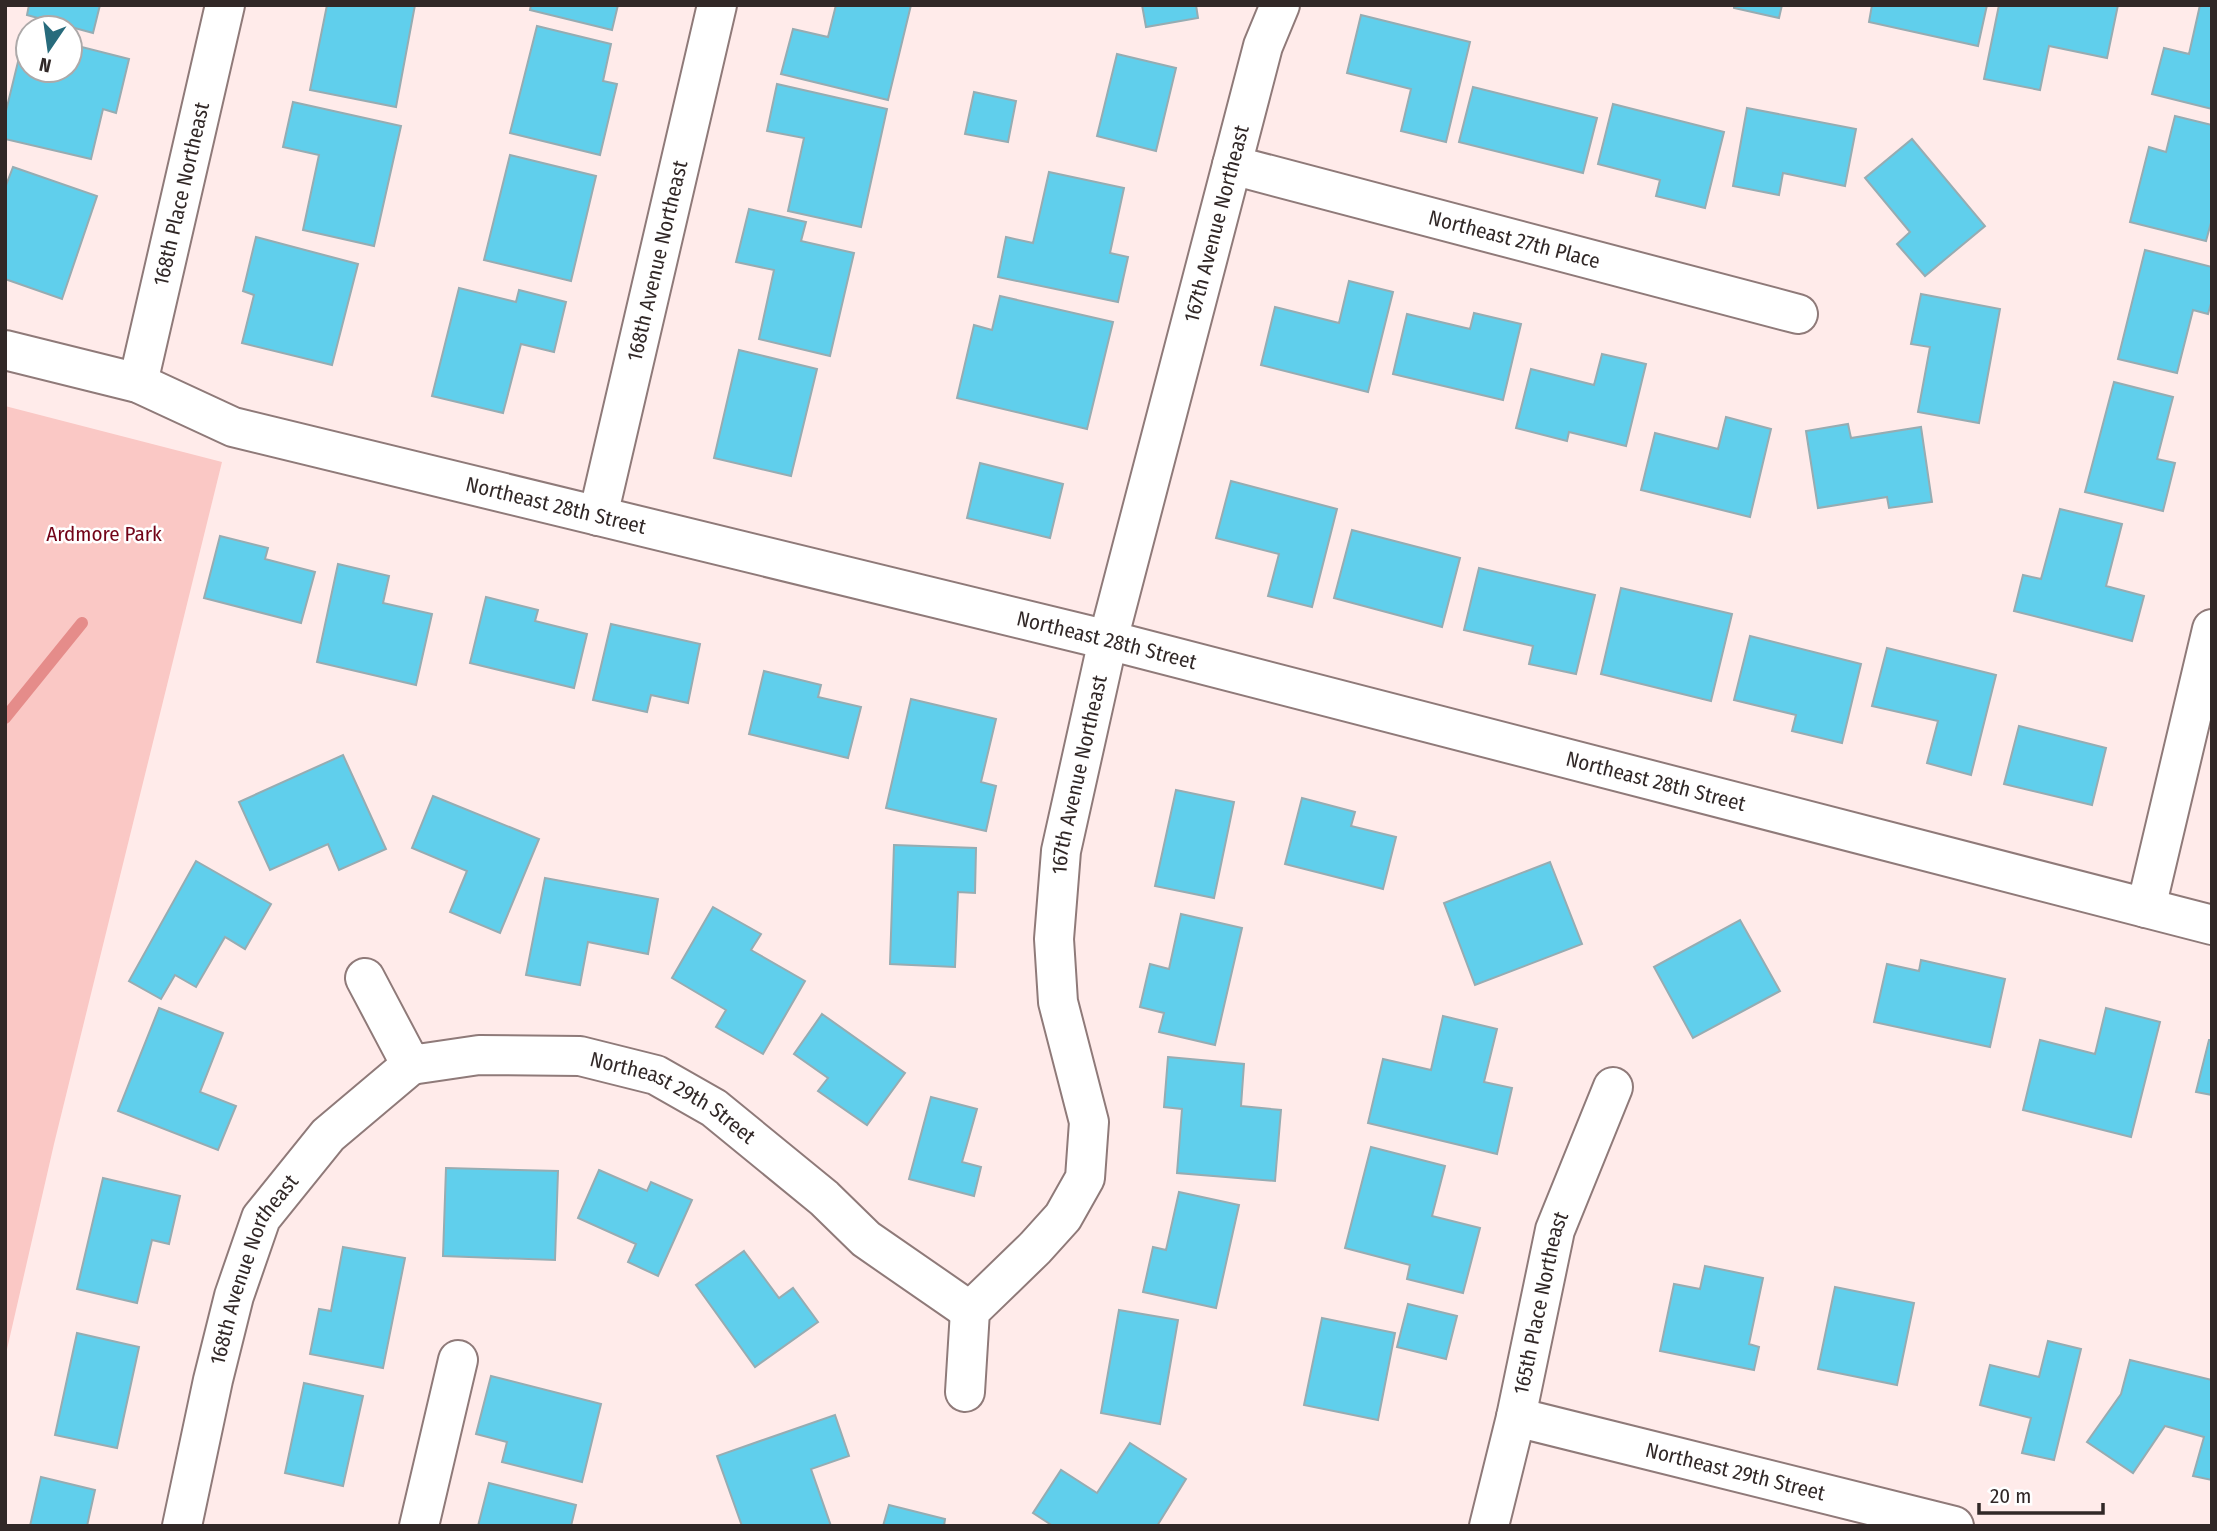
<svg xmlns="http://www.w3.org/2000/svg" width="2217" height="1531" viewBox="0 0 2217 1531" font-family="'Fira Sans Condensed',sans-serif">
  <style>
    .green { fill: #fac8c5 }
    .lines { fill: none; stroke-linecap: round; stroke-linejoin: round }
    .stream { stroke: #e58c8a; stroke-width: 12 }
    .building { fill: #60cfec; stroke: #96acb2; stroke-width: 2 }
    .minor-casing { stroke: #8f7a79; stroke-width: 42 }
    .minor { stroke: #fff; stroke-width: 38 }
    .labels { text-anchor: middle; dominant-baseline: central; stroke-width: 5; stroke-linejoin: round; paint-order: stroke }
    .street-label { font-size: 21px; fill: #312827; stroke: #fff }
    .park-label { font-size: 21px; fill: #720317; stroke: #fff }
  </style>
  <rect width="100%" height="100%" fill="#ffebea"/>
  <!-- green -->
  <polygon class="green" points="5,406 222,462 54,1144 5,1358"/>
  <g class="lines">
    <!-- stream -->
    <polyline class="stream" points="5,718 82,623"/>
  </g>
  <!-- building -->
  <g class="building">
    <polygon points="29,5 100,5 93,33 27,15"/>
    <polygon points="327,5 415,5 396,107 310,90"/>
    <polygon points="531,5 618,5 612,30 530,10"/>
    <polygon points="836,5 911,5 888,100 781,74 793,29 828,37"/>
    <polygon points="1142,5 1196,5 1198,18 1146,27"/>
    <polygon points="1734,5 1782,5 1779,18 1734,8"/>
    <polygon points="1872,5 1987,5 1978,46 1869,22"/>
    <polygon points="1999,5 2118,5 2107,58 2049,46 2040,90 1984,79"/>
    <polygon points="2200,5 2212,5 2212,109 2152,94 2164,48 2189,54"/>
    <polygon points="1361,15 1470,42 1446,142 1401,131 1411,89 1347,73"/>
    <polygon points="537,26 611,44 603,81 617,84 600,155 510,133"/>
    <polygon points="25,33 28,34 28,70 70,70 70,44 129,59 116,113 103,109 91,159 5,139 5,115"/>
    <polygon points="1117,54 1176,68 1156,151 1097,136"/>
    <polygon points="777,84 887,109 861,227 788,211 804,138 767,131"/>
    <polygon points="1473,87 1597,118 1583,173 1459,142"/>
    <polygon points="974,92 1016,101 1008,142 965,134"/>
    <polygon points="293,102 401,126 374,246 303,230 319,155 283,147"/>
    <polygon points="1613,104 1724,132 1705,208 1656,196 1660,180 1598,164"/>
    <polygon points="1747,108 1856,129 1845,186 1783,173 1779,195 1733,186"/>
    <polygon points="2175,116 2212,125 2212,219 2206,241 2130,222 2149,147 2166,152"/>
    <polygon points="1912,139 1985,226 1925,276 1897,244 1910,232 1865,178"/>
    <polygon points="510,155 596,176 571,281 484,260"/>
    <polygon points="13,167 97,196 62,299 5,279 5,188"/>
    <polygon points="1049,172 1124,188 1110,253 1128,257 1118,302 998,277 1006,237 1033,243"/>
    <polygon points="749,209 806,222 801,241 854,253 830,356 759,339 774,270 736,262"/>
    <polygon points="256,237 358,264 332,365 242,343 254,295 243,291"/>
    <polygon points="2145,250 2212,267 2212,300 2208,314 2193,310 2177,373 2118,359"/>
    <polygon points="1349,281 1393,292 1368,392 1261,365 1275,307 1339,323"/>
    <polygon points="459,288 516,302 519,290 566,302 554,352 521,344 503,413 432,396"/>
    <polygon points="1921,294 2000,309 1979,423 1918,412 1930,347 1911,344"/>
    <polygon points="1000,296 1113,322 1087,429 957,398 974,325 992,330"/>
    <polygon points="1474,313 1521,324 1503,400 1393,374 1407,314 1470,329"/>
    <polygon points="739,350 817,369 791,476 714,458"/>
    <polygon points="1602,354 1646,364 1626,446 1569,432 1567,441 1516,428 1531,369 1594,385"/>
    <polygon points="2114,382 2173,397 2157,459 2175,463 2163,511 2085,492"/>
    <polygon points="1726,417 1771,429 1750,517 1641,490 1655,433 1718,449"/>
    <polygon points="1848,424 1851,438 1921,427 1932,502 1889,508 1887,497 1818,508 1806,431"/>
    <polygon points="980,463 1063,484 1050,538 967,518"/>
    <polygon points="1231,481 1337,509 1312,607 1268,596 1279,554 1216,538"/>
    <polygon points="2060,509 2122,524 2106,586 2144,596 2132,641 2014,611 2023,575 2041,579"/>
    <polygon points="1352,530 1460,558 1442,627 1334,598"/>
    <polygon points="220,536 268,548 265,559 315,572 301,623 204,598"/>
    <polygon points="338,564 389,576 383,603 432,614 416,685 317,662"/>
    <polygon points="1479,568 1595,595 1576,674 1529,664 1533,646 1464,630"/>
    <polygon points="1621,588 1732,614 1711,701 1601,674"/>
    <polygon points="486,597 538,610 535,621 587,634 574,688 470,663"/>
    <polygon points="611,624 700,644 688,703 651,695 647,712 593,700"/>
    <polygon points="1750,636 1861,664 1842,743 1792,731 1796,715 1734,700"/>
    <polygon points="1887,648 1996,675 1971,775 1927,763 1938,721 1872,706"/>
    <polygon points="764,671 821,685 818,697 861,707 848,758 749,734"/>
    <polygon points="911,699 996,719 981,782 996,786 986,831 886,808"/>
    <polygon points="2019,726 2106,748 2092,805 2004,784"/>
    <polygon points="343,755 386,849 339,870 328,844 270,870 239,802"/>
    <polygon points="1176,790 1234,802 1214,898 1155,886"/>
    <polygon points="433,796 539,839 500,933 450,912 467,871 412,848"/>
    <polygon points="1302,798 1355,812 1351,826 1396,837 1383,889 1285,864"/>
    <polygon points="894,845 976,848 975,893 958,892 955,967 890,964"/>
    <polygon points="196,861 271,904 245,949 225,937 196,987 175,975 161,999 129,981"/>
    <polygon points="1550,862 1582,944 1475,985 1444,903"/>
    <polygon points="545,878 658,899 648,954 588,942 580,985 526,975"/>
    <polygon points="713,907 761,934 751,950 805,981 763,1054 716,1027 726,1010 672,978"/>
    <polygon points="1181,914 1242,928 1215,1045 1159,1032 1164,1013 1140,1007 1150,964 1169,969"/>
    <polygon points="1740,920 1780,991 1693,1038 1654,967"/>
    <polygon points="1921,960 2005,979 1990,1047 1874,1022 1887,964 1919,971"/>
    <polygon points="159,1008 223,1033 200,1092 236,1106 218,1150 118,1111"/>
    <polygon points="2106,1008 2160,1022 2131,1137 2023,1110 2040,1040 2095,1054"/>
    <polygon points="822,1014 905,1073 867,1125 818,1091 828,1078 794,1054"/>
    <polygon points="1443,1016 1497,1029 1484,1082 1512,1088 1497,1154 1368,1123 1383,1059 1431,1070"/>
    <polygon points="2209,1040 2212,1040 2212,1095 2196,1092"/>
    <polygon points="1168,1057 1244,1064 1241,1106 1281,1110 1275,1181 1177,1173 1182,1109 1164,1107"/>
    <polygon points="931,1097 977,1109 962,1162 981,1167 974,1196 909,1179"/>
    <polygon points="1371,1147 1445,1166 1432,1216 1480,1228 1463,1293 1407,1279 1410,1265 1345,1248"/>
    <polygon points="446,1168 558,1171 555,1260 443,1256"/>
    <polygon points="599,1170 647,1191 651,1182 692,1200 658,1276 628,1262 636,1244 578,1218"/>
    <polygon points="103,1178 180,1196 169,1244 152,1240 137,1303 77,1289"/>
    <polygon points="1179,1192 1239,1205 1216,1308 1143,1292 1153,1247 1166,1250"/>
    <polygon points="343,1247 405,1258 383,1368 310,1354 319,1309 331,1311"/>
    <polygon points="744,1251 779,1298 793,1288 818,1322 755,1367 696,1285"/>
    <polygon points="1705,1266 1763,1278 1749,1344 1759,1347 1754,1370 1660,1351 1674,1284 1700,1289"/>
    <polygon points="1835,1287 1914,1303 1897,1385 1818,1369"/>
    <polygon points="1408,1304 1457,1316 1446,1359 1397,1347"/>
    <polygon points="1119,1310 1178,1320 1160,1424 1101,1413"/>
    <polygon points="1322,1318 1395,1333 1378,1420 1304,1405"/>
    <polygon points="77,1333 139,1347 117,1448 55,1435"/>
    <polygon points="2048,1341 2081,1349 2054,1460 2022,1453 2031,1418 1980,1405 1990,1365 2039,1377"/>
    <polygon points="2130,1360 2212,1380 2212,1480 2193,1476 2204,1437 2165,1426 2133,1473 2087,1442 2121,1394"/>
    <polygon points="491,1376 601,1404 582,1482 502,1462 507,1442 476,1434"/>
    <polygon points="304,1383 363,1396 343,1486 285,1473"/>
    <polygon points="835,1415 849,1456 811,1469 831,1526 742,1526 717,1456"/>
    <polygon points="1130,1443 1186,1479 1157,1526 1053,1526 1033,1513 1061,1470 1097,1493"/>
    <polygon points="41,1477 95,1490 87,1526 30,1526"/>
    <polygon points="489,1483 576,1505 571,1526 478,1526"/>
    <polygon points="889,1505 945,1519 944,1526 883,1526"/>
  </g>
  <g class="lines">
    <!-- minor casing -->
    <g class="minor-casing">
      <g id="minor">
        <path id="s1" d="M1232,165L1798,314"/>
        <path id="s2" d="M5,350L138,383L233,427L1108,640L2212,925"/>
        <path id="s3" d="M138,383L225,5"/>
        <path id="s4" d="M598,516L717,5"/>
        <polyline points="2146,908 2212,629"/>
        <path id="s5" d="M365,978L411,1065L479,1055L580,1056L656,1075L714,1108L824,1198L866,1239L970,1311"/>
        <path id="s6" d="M965,1392L970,1311L1035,1248L1063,1217L1085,1178L1089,1122L1058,1002L1054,939L1061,851L1108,640L1263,46L1280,5"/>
        <path id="s7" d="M1516,1417L1954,1526"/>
        <path id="s8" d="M182,1526L213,1380L234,1296L261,1218L328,1135L411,1065"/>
        <polyline points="419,1526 458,1360"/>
        <path id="s9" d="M1489,1526L1516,1417L1555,1230L1613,1087"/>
      </g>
    </g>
    <!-- minor -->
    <use href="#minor" class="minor"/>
  </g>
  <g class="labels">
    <!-- street labels -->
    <g class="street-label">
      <text stroke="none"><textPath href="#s3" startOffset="194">168th Place Northeast</textPath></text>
      <text stroke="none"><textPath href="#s6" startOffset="1236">167th Avenue Northeast</textPath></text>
      <text stroke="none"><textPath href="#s1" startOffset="292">Northeast 27th Place</textPath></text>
      <text stroke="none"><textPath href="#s4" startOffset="262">168th Avenue Northeast</textPath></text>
      <text stroke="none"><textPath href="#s2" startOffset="574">Northeast 28th Street</textPath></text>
      <text stroke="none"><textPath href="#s2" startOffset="1141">Northeast 28th Street</textPath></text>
      <text stroke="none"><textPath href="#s6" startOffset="668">167th Avenue Northeast</textPath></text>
      <text stroke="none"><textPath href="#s2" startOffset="1708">Northeast 28th Street</textPath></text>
      <text stroke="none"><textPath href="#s5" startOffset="371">Northeast 29th Street</textPath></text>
      <text stroke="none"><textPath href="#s8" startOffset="268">168th Avenue Northeast</textPath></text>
      <text stroke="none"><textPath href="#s9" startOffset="229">165th Place Northeast</textPath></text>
      <text stroke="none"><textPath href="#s7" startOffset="226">Northeast 29th Street</textPath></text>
    </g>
    <!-- park labels -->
    <g class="park-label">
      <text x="104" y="534">Ardmore Park</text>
    </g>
  </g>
  <!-- border -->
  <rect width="2217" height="1531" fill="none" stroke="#312827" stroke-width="14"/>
  <!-- north arrow -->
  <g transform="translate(49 49) rotate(193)"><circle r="33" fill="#ffffff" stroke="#ada9a9" stroke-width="2"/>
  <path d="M0-5L12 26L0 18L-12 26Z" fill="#276b7c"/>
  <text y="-10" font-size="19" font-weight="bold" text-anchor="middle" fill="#312827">N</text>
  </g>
  <!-- scale -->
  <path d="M1979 1503v10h124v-10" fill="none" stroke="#312827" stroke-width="3.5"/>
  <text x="1990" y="1503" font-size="21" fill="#312827" stroke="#ffffff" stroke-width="5" paint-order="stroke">20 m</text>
</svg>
